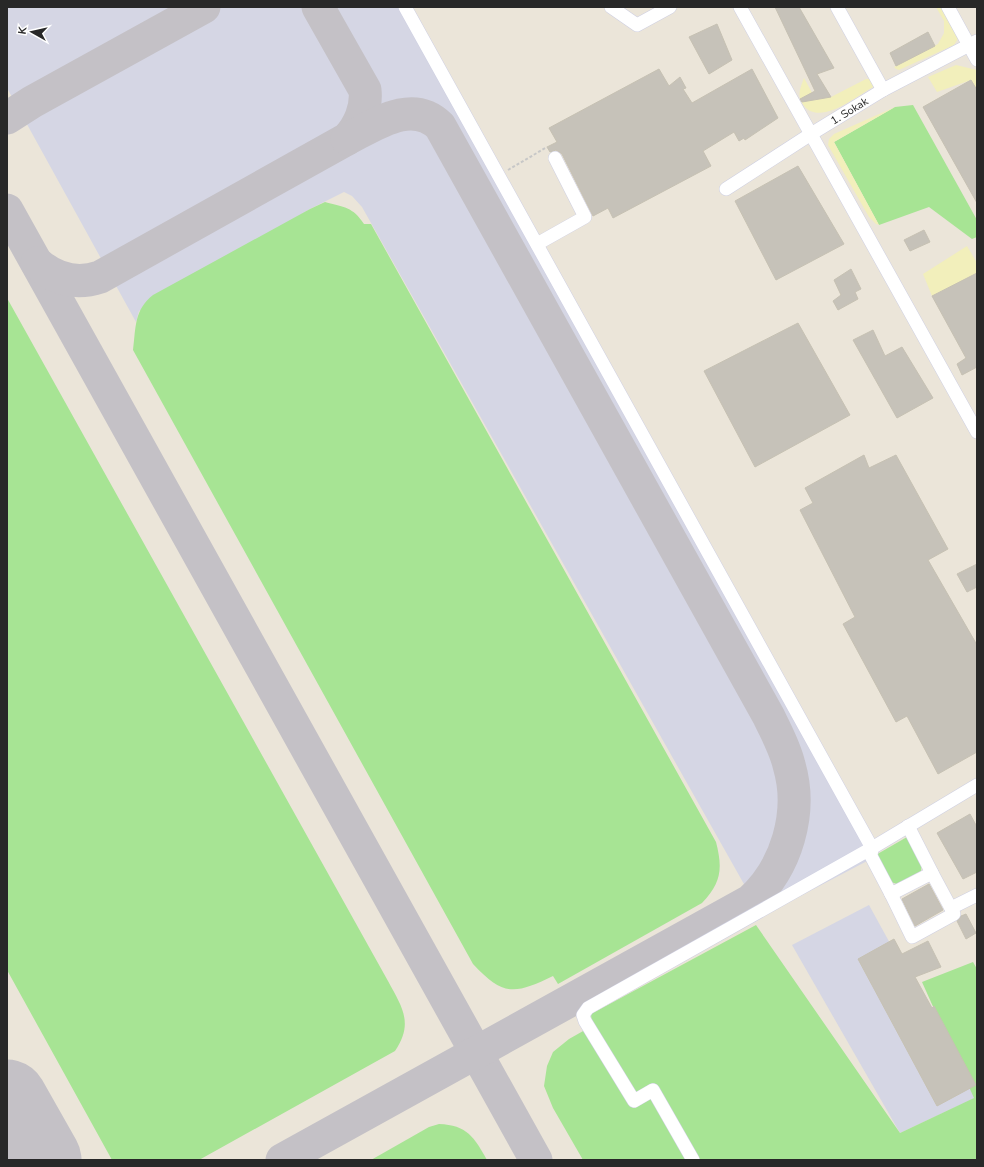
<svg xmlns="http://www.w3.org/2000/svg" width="984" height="1167" viewBox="0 0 984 1167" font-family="'Nunito Sans',sans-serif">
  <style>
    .airport { fill: #d5d6e4 }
    .green { fill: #a7e494 }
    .sand { fill: #f2efbb }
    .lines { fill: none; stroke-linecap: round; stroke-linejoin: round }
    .taxiway { stroke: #c4c1c6; stroke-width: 33 }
    .runway { stroke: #c4c1c6; stroke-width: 81 }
    .building { fill: #c6c2b9; stroke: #c6c1b3 }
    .minor-casing { stroke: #cfd0e2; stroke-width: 14 }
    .path { stroke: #c7c7c7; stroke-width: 2; stroke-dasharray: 3 2; stroke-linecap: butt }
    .minor { stroke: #fff; stroke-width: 13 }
    .labels { text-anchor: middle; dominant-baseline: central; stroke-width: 3.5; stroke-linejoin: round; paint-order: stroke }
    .street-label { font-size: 11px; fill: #282828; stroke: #fff }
  </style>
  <rect width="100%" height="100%" fill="#ebe5d9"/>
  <!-- airport -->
  <g class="airport">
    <polygon points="7,7 398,7 871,859 762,916 362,207 352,196 344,192 310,209 139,311 136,322 7,88"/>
    <polygon points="869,905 975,1098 900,1133 792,945"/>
  </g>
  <!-- green -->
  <g class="green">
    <polygon points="913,105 977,220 977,237 972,239 929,207 879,225 834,142 895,107"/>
    <path d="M325,202C344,207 353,207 364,224H371L716,842C723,869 721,883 702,903L558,984L553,976C514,995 503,996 473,964L133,350C136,327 134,310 153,295L310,209Z"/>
    <path d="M7,298L388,981C402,1007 414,1023 395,1051L199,1160H112L7,970Z"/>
    <polygon points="907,837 922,862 921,871 897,884 888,881 874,856"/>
    <polygon points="756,925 900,1133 974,1098 922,982 973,962 977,969 977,1160 583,1160 553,1108 544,1086 547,1066 553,1052 569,1039 592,1026 591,1014"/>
    <path d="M439,1124C467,1125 474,1137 487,1160H371L429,1127Z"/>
  </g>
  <!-- sand -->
  <g class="sand">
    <polygon points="936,7 946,7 959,37 954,45 899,70 896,69 894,67 938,44 944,33 944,21"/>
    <polygon points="956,65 977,70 977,90 971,80 937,92 928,77"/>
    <path d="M804,78L816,100L827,96L831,97L866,79H872L874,83L873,87C857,96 822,125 805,107C796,96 800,89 804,78Z"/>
    <polygon points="895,107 834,142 879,225 876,224 869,217 828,145 829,139 834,134"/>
    <polygon points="967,246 977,263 977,273 932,296 923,274"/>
  </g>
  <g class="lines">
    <!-- taxiway -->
    <g class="taxiway">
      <polyline points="7,118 32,102 204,7"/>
      <polyline points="7,210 536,1160"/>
      <path d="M37,263C55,279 76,285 100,277L347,139C359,127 367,108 365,90L318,7"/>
      <path d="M282,1160L750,901C787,868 803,812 789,765C785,748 776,732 769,717L440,126C412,98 375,125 347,139"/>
    </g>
    <!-- runway -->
    <polyline class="runway" points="7,1100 41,1160"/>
  </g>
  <!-- building -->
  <g class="building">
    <polygon points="775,7 799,7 834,68 817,74 831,97 802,102 800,99 815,91"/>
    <polygon points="717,24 732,60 709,74 689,37"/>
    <polygon points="928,32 935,46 896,66 890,53"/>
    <polygon points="659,69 669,86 680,77 686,88 683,89 692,103 752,69 778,118 745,140 744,138 739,141 734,132 703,151 711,166 613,218 608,208 593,216 562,154 556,150 550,152 547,147 557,142 549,128"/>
    <polygon points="971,80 977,90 977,203 923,107"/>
    <polygon points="798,166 844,244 776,280 735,201"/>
    <polygon points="924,230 930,242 910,251 904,240"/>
    <polygon points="851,269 861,289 855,292 858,299 838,310 833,301 841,295 834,280"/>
    <polygon points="977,273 977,367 962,375 957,364 966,358 932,296"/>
    <polygon points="798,323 850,415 755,467 704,371"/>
    <polygon points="873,330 885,356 902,347 933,398 897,418 853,340"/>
    <polygon points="864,455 869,468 896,455 948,549 928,560 977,645 977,752 938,774 907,716 896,722 843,624 855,617 800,510 813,503 805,488"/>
    <polygon points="977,564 977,587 967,592 957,574"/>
    <polygon points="970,814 977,827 977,872 963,879 937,833"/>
    <polygon points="929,884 943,910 915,926 902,899"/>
    <polygon points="966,914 976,933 966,939 957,921 961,916"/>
    <polygon points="894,939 902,954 928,941 941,967 915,977 932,1008 934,1006 976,1085 937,1106 858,959"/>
  </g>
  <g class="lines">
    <!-- minor casing -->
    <g class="minor-casing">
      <g id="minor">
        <polyline points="405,7 872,848 977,785"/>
        <polyline points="611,7 637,25 670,7"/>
        <polyline points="740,7 977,432"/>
        <polyline points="837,7 883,90"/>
        <polyline points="948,7 977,60"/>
        <path id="s1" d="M726,189L811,134L883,90L977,41"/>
        <polyline points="537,244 585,217 555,158"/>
        <polyline points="872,848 871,856 891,894 932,873 908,826"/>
        <polyline points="891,894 912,937 954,914 932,873"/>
        <polyline points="951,908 977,895"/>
        <polyline points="693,1160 653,1090 634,1101 585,1021 583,1015 588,1008 872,848"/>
      </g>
    </g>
    <!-- path -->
    <polyline class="path" points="508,170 547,147"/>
    <!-- minor -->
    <use href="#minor" class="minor"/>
  </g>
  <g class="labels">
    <!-- street labels -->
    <g class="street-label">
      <text stroke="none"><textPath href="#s1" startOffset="146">1. Sokak</textPath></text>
    </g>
  </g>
  <!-- border -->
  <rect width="984" height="1167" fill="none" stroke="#282828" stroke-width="16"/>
  <!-- north arrow -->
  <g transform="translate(32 32) rotate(278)" stroke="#ffffff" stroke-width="3" paint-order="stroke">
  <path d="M0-3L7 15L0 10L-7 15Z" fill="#282828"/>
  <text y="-6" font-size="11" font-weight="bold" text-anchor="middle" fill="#282828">K</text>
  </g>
</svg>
